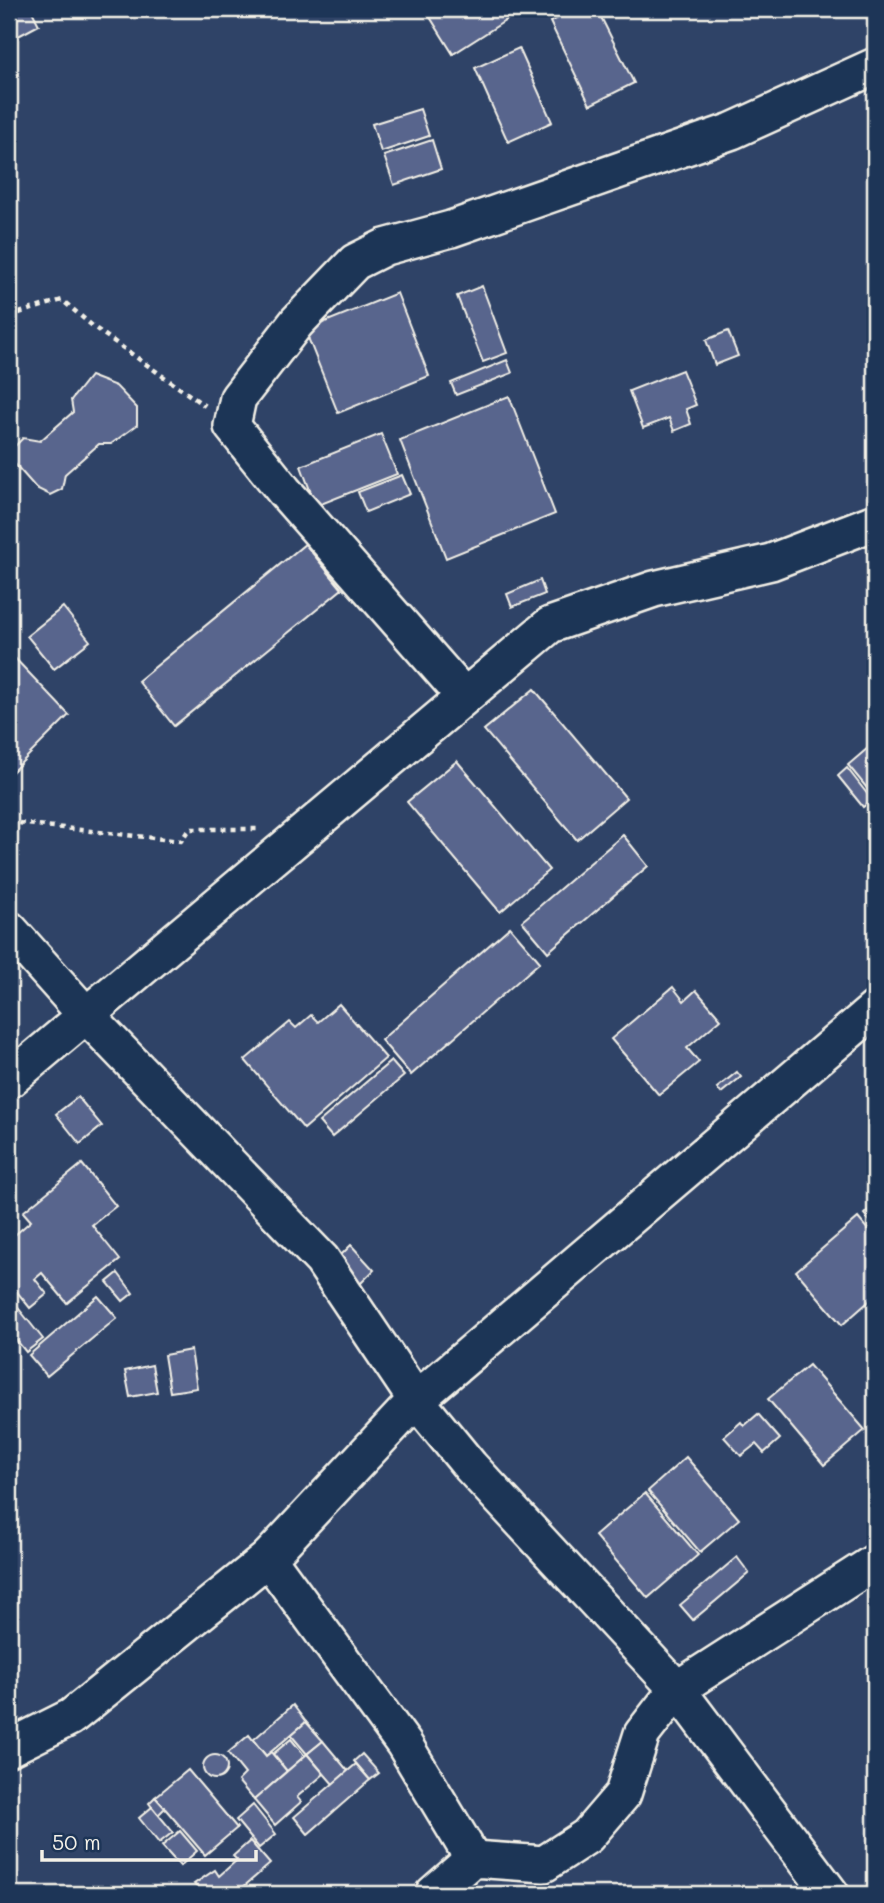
<svg xmlns="http://www.w3.org/2000/svg" width="884" height="1903" viewBox="0 0 884 1903" font-family="Mali,sans-serif">
  <style>
    .building { fill: #59658d; stroke: #f4f1e8; stroke-width: 2 }
    .lines { fill: none; stroke-linecap: round; stroke-linejoin: round }
    .street-casing { stroke: #f4f1e8; stroke-width: 40 }
    .path { stroke: #f4f1e8; stroke-width: 4.5; stroke-dasharray: 5 5; stroke-linecap: butt }
    .street { stroke: #1d3557; stroke-width: 35 }
  </style>
  <rect width="100%" height="100%" fill="#2f4367"/>
  <filter id="ink" filterUnits="userSpaceOnUse"><feTurbulence type="fractalNoise" baseFrequency=".0143" numOctaves="2"/><feDisplacementMap in="SourceGraphic" scale="14" xChannelSelector="R" yChannelSelector="G"/><feConvolveMatrix kernelMatrix="1 2 1 2 8 2 1 2 1" color-interpolation-filters="sRGB"/></filter>
  <g filter="url(#ink)">
    <!-- building -->
    <g class="building">
      <polygon points="9,9 31,9 39,25 9,41"/>
      <polygon points="425,9 502,9 508,19 453,54"/>
      <polygon points="576,9 597,9 634,83 590,105 550,22"/>
      <polygon points="519,48 552,122 508,142 475,68"/>
      <polygon points="420,109 429,136 381,152 372,124"/>
      <polygon points="432,140 441,169 394,185 384,156"/>
      <polygon points="482,286 507,353 483,362 457,296"/>
      <polygon points="397,293 429,376 338,413 305,330"/>
      <polygon points="728,331 738,356 715,365 706,340"/>
      <polygon points="507,360 512,373 456,395 451,383"/>
      <polygon points="682,370 696,405 686,409 691,424 674,431 669,418 643,428 629,391"/>
      <polygon points="90,376 116,386 137,408 137,425 111,444 99,444 65,474 62,489 50,495 36,488 14,463 14,447 23,438 40,441 73,412 71,400"/>
      <polygon points="509,396 555,514 446,558 400,440"/>
      <polygon points="381,434 397,474 316,506 301,466"/>
      <polygon points="402,475 410,494 366,512 358,492"/>
      <polygon points="305,544 342,589 174,726 138,681"/>
      <polygon points="540,580 545,594 512,607 507,594"/>
      <polygon points="63,607 90,641 54,669 27,636"/>
      <polygon points="9,652 69,715 9,775"/>
      <polygon points="534,689 626,798 577,840 484,730"/>
      <polygon points="875,742 875,789 871,793 848,765"/>
      <polygon points="457,761 549,870 500,912 407,802"/>
      <polygon points="847,768 872,800 863,807 838,776"/>
      <polygon points="623,835 648,866 548,952 522,921"/>
      <polygon points="510,927 540,962 411,1075 381,1040"/>
      <polygon points="673,987 684,1001 696,990 721,1019 687,1048 699,1062 659,1095 611,1039"/>
      <polygon points="339,1004 386,1058 304,1129 245,1060 290,1022 296,1028 311,1015 318,1022"/>
      <polygon points="391,1061 404,1076 332,1137 319,1122"/>
      <polygon points="737,1072 741,1077 721,1093 717,1088"/>
      <polygon points="78,1097 102,1126 80,1144 56,1114"/>
      <polygon points="82,1164 116,1206 92,1225 120,1260 67,1303 42,1273 35,1279 47,1294 30,1308 9,1282 9,1240 31,1221 23,1212"/>
      <polygon points="875,1204 875,1227 864,1214"/>
      <polygon points="858,1218 875,1238 875,1296 842,1325 796,1271"/>
      <polygon points="351,1245 374,1270 360,1284 336,1260"/>
      <polygon points="118,1273 133,1293 123,1301 107,1282"/>
      <polygon points="98,1296 117,1318 47,1376 29,1355"/>
      <polygon points="15,1304 43,1339 26,1352 9,1331 9,1309"/>
      <polygon points="191,1350 197,1388 170,1392 164,1355"/>
      <polygon points="152,1365 157,1392 130,1397 125,1371"/>
      <polygon points="809,1365 865,1430 824,1465 768,1399"/>
      <polygon points="758,1414 780,1439 764,1453 756,1444 741,1456 724,1437 741,1422 744,1426"/>
      <polygon points="686,1457 739,1519 700,1552 648,1491"/>
      <polygon points="645,1493 698,1555 648,1598 595,1536"/>
      <polygon points="737,1557 749,1573 693,1620 680,1605"/>
      <polygon points="293,1705 306,1722 266,1756 253,1740"/>
      <polygon points="306,1722 323,1741 307,1754 291,1735"/>
      <polygon points="249,1735 266,1756 271,1752 287,1771 254,1800 238,1781 245,1774 228,1753"/>
      <polygon points="291,1739 305,1756 287,1771 273,1754"/>
      <polygon points="323,1741 348,1771 333,1784 307,1754"/>
      <polygon points="307,1754 324,1774 297,1797 301,1802 275,1825 254,1800"/>
      <polygon points="362,1754 379,1773 370,1780 354,1761"/>
      <circle cx="215" cy="1767" r="12"/>
      <polygon points="356,1764 370,1780 308,1834 294,1817"/>
      <polygon points="188,1770 237,1828 205,1855 155,1797"/>
      <polygon points="155,1797 165,1808 158,1815 149,1803"/>
      <polygon points="253,1805 276,1834 259,1848 236,1820"/>
      <polygon points="152,1807 173,1832 159,1843 139,1818"/>
      <polygon points="180,1831 197,1851 180,1866 162,1846"/>
      <polygon points="250,1841 270,1864 235,1894 203,1894 194,1884 215,1870 219,1876 237,1860 233,1856"/>
    </g>
    <g class="lines">
      <!-- street casing -->
      <g class="street-casing">
        <g id="street">
          <polyline points="464,696 284,491 232,426 238,398 297,322 355,262 385,247 451,229 732,131 875,66"/>
          <polyline points="9,929 85,1014 322,1260 416,1400 470,1466 677,1689 831,1894"/>
          <polyline points="9,1080 550,625 654,589 771,562 875,522"/>
          <polyline points="268,1558 404,1744 473,1859"/>
          <polyline points="9,1748 71,1717 268,1558 416,1400 875,1009"/>
          <polyline points="433,1894 473,1859 544,1864 587,1836 623,1794 642,1734 677,1689 875,1562"/>
        </g>
      </g>
      <!-- path -->
      <g class="path">
        <polyline points="9,316 62,300 95,328 205,406"/>
        <polyline points="9,822 181,841 189,829 258,829"/>
      </g>
      <!-- street -->
      <use href="#street" class="street"/>
    </g>
  </g>
  <!-- margin -->
  <rect width="884" height="1903" fill="none" stroke="#1d3557" stroke-width="35"/>
  <rect x="18" y="18" width="849" height="1868" fill="none" stroke="#f4f1e8" stroke-width="2.5" filter="url(#ink)"/>
  <!-- scale -->
  <path d="M42 1850v10h214v-10" fill="none" stroke="#f4f1e8" stroke-width="3.5"/>
  <text x="52" y="1850" font-size="21" fill="#f4f1e8" stroke="#1d3557" stroke-width="5" paint-order="stroke">50 m</text>
</svg>
